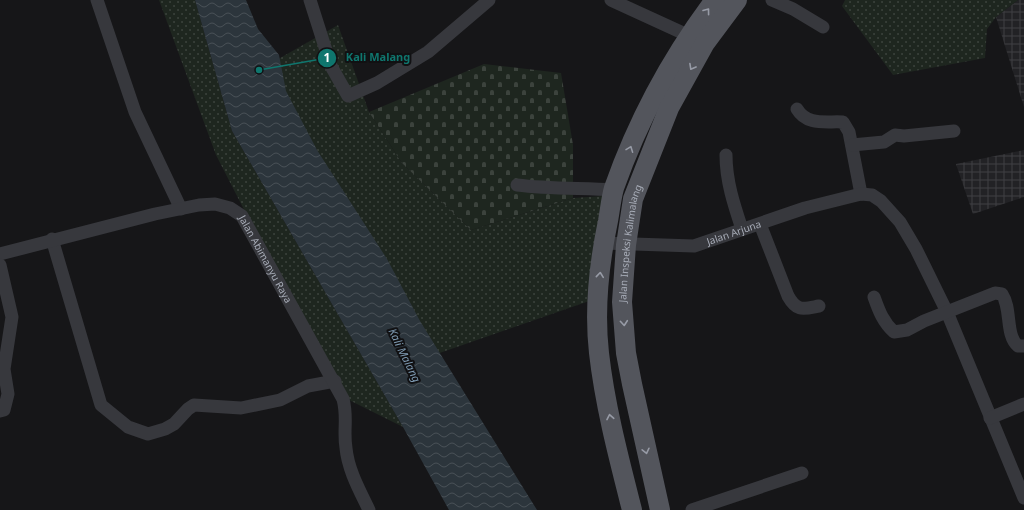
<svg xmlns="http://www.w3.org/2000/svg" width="1024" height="510" viewBox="0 0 1024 510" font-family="'Noto Sans',sans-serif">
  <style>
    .industrial { fill: url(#industrial-grid) }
    .grass { fill: url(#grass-dots) }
    .cemetery { fill: url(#cemetery-stones) }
    .water { fill: url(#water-waves) }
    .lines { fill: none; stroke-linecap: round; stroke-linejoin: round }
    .minor { stroke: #37383d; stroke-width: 13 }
    .primary { stroke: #53555c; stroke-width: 20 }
    .oneway { stroke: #979ba6 }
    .labels { text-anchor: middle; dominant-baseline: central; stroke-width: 4; stroke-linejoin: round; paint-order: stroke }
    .street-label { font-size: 10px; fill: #a8adb8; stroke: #111113 }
    .water-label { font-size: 11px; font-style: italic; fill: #7f9bb3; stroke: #111113 }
    .leader { fill: none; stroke: #0f766e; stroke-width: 1.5 }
    .callout-dot { fill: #0f766e; stroke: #111113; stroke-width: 1.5 }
    .mark-label { font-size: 12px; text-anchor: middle; font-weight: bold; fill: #fff }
    .callout-label { font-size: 11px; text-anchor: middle; font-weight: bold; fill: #0f766e; stroke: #111113; stroke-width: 4; stroke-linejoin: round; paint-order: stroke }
  </style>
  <defs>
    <pattern id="industrial-grid" width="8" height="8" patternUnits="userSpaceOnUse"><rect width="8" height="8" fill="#222225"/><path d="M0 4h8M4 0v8" fill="none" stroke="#3f3f43"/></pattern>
    <pattern id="grass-dots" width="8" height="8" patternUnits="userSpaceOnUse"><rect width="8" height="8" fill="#1e261f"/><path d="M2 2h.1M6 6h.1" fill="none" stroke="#3c433d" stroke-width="1.8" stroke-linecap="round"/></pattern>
    <pattern id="cemetery-stones" width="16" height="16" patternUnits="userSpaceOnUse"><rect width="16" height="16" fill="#1e261f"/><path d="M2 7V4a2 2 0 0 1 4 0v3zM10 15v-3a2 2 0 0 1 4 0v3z" fill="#3c433d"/></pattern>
    <pattern id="water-waves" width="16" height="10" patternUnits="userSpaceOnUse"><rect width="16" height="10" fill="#2c353c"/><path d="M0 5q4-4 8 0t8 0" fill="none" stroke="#485056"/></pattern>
  </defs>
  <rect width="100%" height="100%" fill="#161618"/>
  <!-- industrial -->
  <g class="industrial">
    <polygon points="1018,0 1024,0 1024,107 996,17"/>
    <polygon points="1024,150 1024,197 973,214 956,164"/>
  </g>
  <!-- grass -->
  <g class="grass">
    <polygon points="159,0 195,0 232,131 403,427 339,395 216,155"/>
    <polygon points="845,0 1018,0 996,17 987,29 985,58 893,75 842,6"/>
    <polygon points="338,25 369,112 402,163 471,230 573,198 618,195 598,298 408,364 259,70"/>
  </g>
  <!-- cemetery -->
  <polygon class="cemetery" points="484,64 561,73 573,145 573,198 471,230 402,163 369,112"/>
  <!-- water -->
  <polygon class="water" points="195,0 246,0 258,29 279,55 286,91 317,150 387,259 420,321 537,510 449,510 403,427 232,131"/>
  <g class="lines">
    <!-- minor -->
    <g class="minor">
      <polyline points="97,0 135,112 181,209"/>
      <polyline points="310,0 331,66 348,96 377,83 428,52 489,0"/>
      <polyline points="611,0 696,39"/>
      <polyline points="772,0 793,9 823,27"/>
      <path d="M797,109C807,126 826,121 843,122L849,132L861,194"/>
      <polyline points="852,145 884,142 895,135 904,136 954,131"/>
      <path d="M726,155C726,181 734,205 742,229"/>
      <path d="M517,185C549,189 581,188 614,190"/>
      <path d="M760,224L788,296C797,312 803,309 819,306"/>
      <polyline points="52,239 101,405 128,427 148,434 165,429 174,424 188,409 194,405 241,408 280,400 308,386 335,381"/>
      <path id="s1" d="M603,243L694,246L805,208L861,194L872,195L881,201L900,222L916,249L947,312L1024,498"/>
      <path id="s2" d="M0,254L155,214L199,205L215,204L230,208L242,216L343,399C348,418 343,430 346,448C348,470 360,491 369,510"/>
      <polyline points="0,265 12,317 4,369 8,394 4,410 0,411"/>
      <path d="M874,297C879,311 883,322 894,332L907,330L924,321L995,293L1002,294C1012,309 1005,335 1018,346H1024"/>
      <polyline points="990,418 1024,404"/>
      <polyline points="692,510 802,473"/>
    </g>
    <!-- primary -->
    <g class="primary">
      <path d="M632,510C619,459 605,406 599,353C594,309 599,264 608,221C610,210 611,199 614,188C638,120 672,57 715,0"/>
      <path id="s3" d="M660,510L632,384L626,353L622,302L626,245L633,199L669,108L705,43L737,0"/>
    </g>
  </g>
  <!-- one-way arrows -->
  <defs><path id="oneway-chevron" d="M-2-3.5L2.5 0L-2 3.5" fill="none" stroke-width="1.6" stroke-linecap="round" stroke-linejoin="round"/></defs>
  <g class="oneway">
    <use href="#oneway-chevron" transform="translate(707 11) rotate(-53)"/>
    <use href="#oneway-chevron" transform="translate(692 67) rotate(119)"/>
    <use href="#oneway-chevron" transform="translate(630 149) rotate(-69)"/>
    <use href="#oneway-chevron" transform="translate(600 275) rotate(-84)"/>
    <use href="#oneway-chevron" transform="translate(624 323) rotate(85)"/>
    <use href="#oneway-chevron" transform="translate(610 417) rotate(-101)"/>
    <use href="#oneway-chevron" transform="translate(646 451) rotate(77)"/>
  </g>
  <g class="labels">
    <!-- street labels -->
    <g class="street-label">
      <text stroke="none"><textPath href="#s1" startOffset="133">Jalan Arjuna</textPath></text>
      <text stroke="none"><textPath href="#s3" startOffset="271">Jalan Inspeksi Kalimalang</textPath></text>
      <text stroke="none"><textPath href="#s2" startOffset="300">Jalan Abimanyu Raya</textPath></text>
    </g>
    <!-- water labels -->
    <g class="water-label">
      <text transform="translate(405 355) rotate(64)">Kali Malang</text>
    </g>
  </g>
  <!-- callouts -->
  <path class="leader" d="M259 70L327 58"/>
  <g class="callout-dot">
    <circle cx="259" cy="70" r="4"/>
    <circle cx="327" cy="58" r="10"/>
  </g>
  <g class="mark-label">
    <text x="327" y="62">1</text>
  </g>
  <g class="callout-label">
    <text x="378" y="61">Kali Malang</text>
  </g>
</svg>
